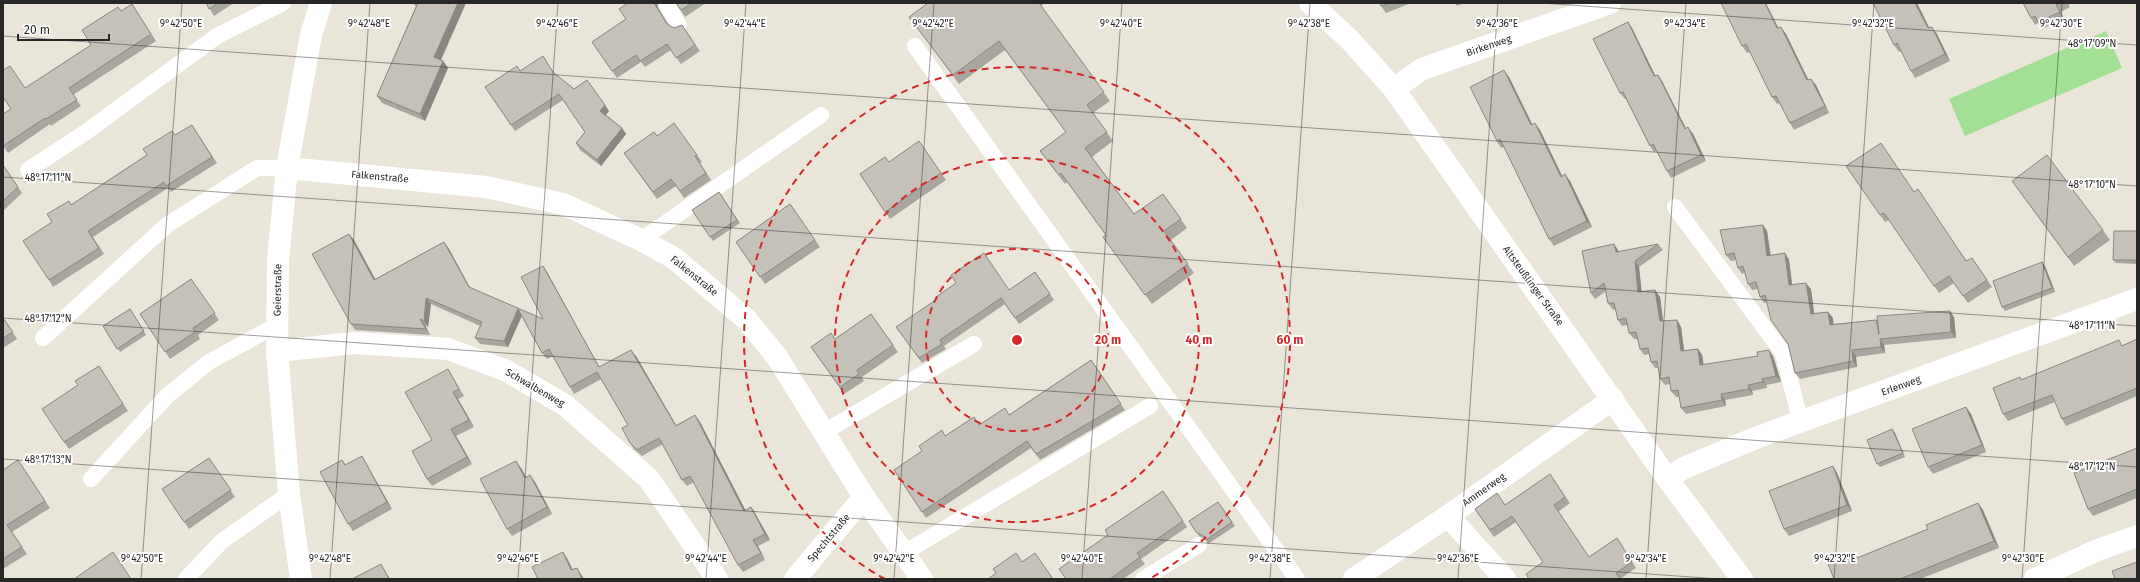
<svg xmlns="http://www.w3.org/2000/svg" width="2140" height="582" viewBox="0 0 2140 582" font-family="'Fira Sans',sans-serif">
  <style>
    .green { fill: #a4df96 }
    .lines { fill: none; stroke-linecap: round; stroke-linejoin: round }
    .service { stroke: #fff; stroke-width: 16 }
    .minor { stroke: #fff; stroke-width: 22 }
    .tertiary { stroke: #fff; stroke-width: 22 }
    .wall { fill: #a9a69f }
    .shaded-wall { fill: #8a8782 }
    .building { fill: #c5c1b9; stroke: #8a8782 }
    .ticks { fill: none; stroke: #272727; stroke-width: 1; stroke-opacity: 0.45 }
    .ring { fill: none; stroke: #d62828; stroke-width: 2; stroke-dasharray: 7 5 }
    .labels { text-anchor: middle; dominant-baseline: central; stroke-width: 4; stroke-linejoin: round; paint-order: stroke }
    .street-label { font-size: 10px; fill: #272727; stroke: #fff }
    .ticks-label { font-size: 10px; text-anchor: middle; fill: #272727; stroke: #fff; stroke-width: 4; stroke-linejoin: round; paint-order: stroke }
    .centre { fill: #d62828; stroke: #fff; stroke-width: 2 }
    .ring-label { font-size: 12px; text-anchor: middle; font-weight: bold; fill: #d62828; stroke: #fff; stroke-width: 4; stroke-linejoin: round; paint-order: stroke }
  </style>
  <rect width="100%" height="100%" fill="#e9e5d9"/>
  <!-- green -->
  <polygon class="green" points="2106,31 2122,68 1965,136 1949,99"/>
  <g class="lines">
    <!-- service -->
    <g class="service">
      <polyline points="666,3 679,25"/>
      <polyline points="915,46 1297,579"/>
      <polyline points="28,170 86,132 217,36 283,3"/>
      <polyline points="1675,207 1783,353 1801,423"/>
      <polyline points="641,240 821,115"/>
      <polyline points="43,338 167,225 257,168 287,168"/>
      <polyline points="824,432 974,344"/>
      <polyline points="91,479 167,396 209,362 277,325"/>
      <polyline points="904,553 1150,406"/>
      <polyline points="186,579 222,541 289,494"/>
      <polyline points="1143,579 1199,545"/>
    </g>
    <!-- minor -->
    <g class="minor">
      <polyline points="1394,89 1422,69 1610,3"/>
      <polyline points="287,168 486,187 563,204 641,240 674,258 747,320 777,357 864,497 922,579"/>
      <polyline points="277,351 354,343 448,349 505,370 565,405 649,479 717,579"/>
      <polyline points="1667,478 1686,467 1758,437 2137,299"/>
      <polyline points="1448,516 1505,579"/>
      <polyline points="301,579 289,494 277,351 278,260 287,168 311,35 321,3"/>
      <polyline points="795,579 864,497"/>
      <polyline points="1354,579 1448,516 1613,399"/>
      <polyline points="2035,579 2095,551 2137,536"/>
    </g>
    <!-- tertiary -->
    <polyline class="tertiary" points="1310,3 1349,39 1394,89 1667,478 1742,579"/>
  </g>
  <!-- wall -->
  <g class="wall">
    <polygon points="206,3 234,3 214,16"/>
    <polygon points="413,3 466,3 441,60 443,61 448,68 425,121 382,103 377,96 416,6 415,6"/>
    <polygon points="628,3 657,3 658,8 668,24 674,28 682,25 700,51 681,64 671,50 645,67 641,62 617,78 592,42 626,19"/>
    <polygon points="676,3 706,3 685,17"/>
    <polygon points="928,3 1045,3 1041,6 1110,101 1093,113 1113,141 1092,157 1134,214 1163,194 1187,228 1171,240 1194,273 1152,304 1103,237 1106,235 1067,182 1065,184 1040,151 1066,132 1005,50 959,84 909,17"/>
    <polygon points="1380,3 1411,3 1386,13 1381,6"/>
    <polygon points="1455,3 1464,3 1457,6"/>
    <polygon points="1917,3 1929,28 1937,34 1950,61 1915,78 1911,71 1901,51 1899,52 1894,45"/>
    <polygon points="2023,3 2068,3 2070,7 2061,12 2064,19 2042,29 2038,23 2035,25 2031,18"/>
    <polygon points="121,11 136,11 156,41 73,95 81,106 51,126 50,124 8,153 3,146 11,109 25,88 91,45"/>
    <polygon points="1628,22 1632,28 1655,76 1658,75 1662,81 1686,128 1693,134 1706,161 1671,178 1667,171 1657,151 1654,152 1650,146 1626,99 1625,99 1620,93"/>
    <polygon points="1778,28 1786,34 1808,80 1816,85 1829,113 1794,130 1790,123 1780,103 1777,104 1772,97 1750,52 1747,53 1742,46"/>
    <polygon points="520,71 554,73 574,89 609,111 606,115 622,128 626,134 601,166 580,150 576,143 585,132 563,100 515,131 485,87"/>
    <polygon points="1509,77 1532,124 1540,130 1562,176 1570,181 1592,227 1554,246 1549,239 1504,147 1501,148 1497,141"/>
    <polygon points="192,125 217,163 171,192 168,188 93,237 104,254 53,287 49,280 52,222 72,204 147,155 175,135"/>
    <polygon points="657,136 697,155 702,162 700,163 711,180 684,198 676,186 657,199 624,153"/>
    <polygon points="919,141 946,180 890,219 860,174 889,162"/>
    <polygon points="3,165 22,193 3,211"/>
    <polygon points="1846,166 1914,192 1967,261 1972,258 1992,287 1968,303 1954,283 1939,293 1889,220 1885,222"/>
    <polygon points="2012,181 2103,230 2110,240 2074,266"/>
    <polygon points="719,192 740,223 713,241 692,210"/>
    <polygon points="790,204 820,247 765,284 736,242"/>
    <polygon points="1763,225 1767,231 1771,255 1785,253 1789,260 1792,285 1811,289 1814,313 1828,312 1833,318 1833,324 1876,320 1878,322 1954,317 1956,338 1884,345 1885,353 1856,357 1857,367 1800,379 1795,373 1788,344 1767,302 1764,303 1760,297 1758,289 1752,290 1748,284 1745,273 1742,274 1738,268 1736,260 1731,261 1726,255"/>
    <polygon points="2137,231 2137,264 2116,263 2113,260"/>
    <polygon points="349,234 354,240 375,279 444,242 449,249 470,288 543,319 543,266 547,272 599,367 636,356 676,425 695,415 700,422 745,510 751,507 755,513 770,540 758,546 765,560 743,572 738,565 694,482 687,486 682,480 663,444 642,456 634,449 630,443 628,425 601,379 574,394 570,387 553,356 547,359 542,353 522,316 508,347 480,344 475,338 480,326 431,304 428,327 425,325 430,335 355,330 351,324"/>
    <polygon points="1614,244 1619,252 1658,244 1663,250 1639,267 1642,292 1660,297 1663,321 1677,320 1681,327 1684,351 1698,349 1702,355 1704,365 1773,356 1781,382 1766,385 1767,388 1752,391 1753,395 1725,400 1726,406 1686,414 1681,408 1679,397 1676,397 1671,391 1670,384 1665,385 1660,379 1658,368 1655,368 1651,362 1649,354 1644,355 1640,349 1637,339 1634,339 1629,333 1628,325 1622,326 1618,320 1615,309 1613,310 1608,303 1606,291 1595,299 1591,293"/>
    <polygon points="2042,262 2045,266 2055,292 2005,311 2002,307"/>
    <polygon points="1035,272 1054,300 1019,324 1005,304 944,346 946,349 922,363 896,327 1009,290"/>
    <polygon points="191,279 219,320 198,335 200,339 170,359 140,314"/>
    <polygon points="130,309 146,335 120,352 103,326"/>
    <polygon points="871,314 898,352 862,377 864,381 844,394 811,347 836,339"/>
    <polygon points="3,317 17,339 3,348"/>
    <polygon points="2137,339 2137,396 2066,426 2062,419 2055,402 2008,421 2003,414 2022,379 2123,345"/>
    <polygon points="1091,360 1125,410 1040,460 1031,448 926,518 894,470 946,436 980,425 1009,415"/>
    <polygon points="99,366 128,411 69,449 64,442 78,385"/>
    <polygon points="448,369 452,376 464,396 458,399 474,427 456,436 472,464 432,486 427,479 432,440"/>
    <polygon points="1966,407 1971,414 1986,452 1933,474 1928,467"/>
    <polygon points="1892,429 1895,433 1905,457 1880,467 1877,464"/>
    <polygon points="2137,448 2137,498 2093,516 2088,509"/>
    <polygon points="209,458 235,497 189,529 162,489"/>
    <polygon points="18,460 50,508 12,532 27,554 3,569 3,470"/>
    <polygon points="342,460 346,465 366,463 392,509 353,531 348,524"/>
    <polygon points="1833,466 1837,473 1852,511 1789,536 1784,529"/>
    <polygon points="521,468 526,477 535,482 552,514 512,536 507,529"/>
    <polygon points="1550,474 1570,503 1558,512 1589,557 1617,538 1636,568 1620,579 1529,579 1543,562 1516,522 1494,537 1475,509 1505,505"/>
    <polygon points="1163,491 1187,527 1141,559 1145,564 1123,579 1066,579 1108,535"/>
    <polygon points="1218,502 1235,526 1208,544 1205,539 1199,536 1189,521"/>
    <polygon points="1978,503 1983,510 1999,548 1920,579 1834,579 1859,558 1928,529"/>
  </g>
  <!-- shaded-wall -->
  <g class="shaded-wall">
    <polygon points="458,3 466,3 439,64 434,57"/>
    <polygon points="654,3 657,3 658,8 671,30"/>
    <polygon points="1765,3 1766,3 1782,35 1777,28"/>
    <polygon points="1915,3 1917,3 1933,35 1928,28"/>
    <polygon points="2056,5 2061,12 2064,19"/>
    <polygon points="1628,22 1632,28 1659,83 1654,76"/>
    <polygon points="1781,27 1786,34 1812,87 1807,80"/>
    <polygon points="1932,27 1937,34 1950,61 1945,54"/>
    <polygon points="443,61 448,68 425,121 420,114"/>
    <polygon points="1504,70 1509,77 1536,132 1531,125"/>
    <polygon points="1658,75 1662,81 1689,135 1685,129"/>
    <polygon points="1811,79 1816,85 1829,113 1825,106"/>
    <polygon points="605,105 609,111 604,117 600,111"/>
    <polygon points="1535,123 1540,130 1566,184 1561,177"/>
    <polygon points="1688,127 1693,134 1706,161 1701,155"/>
    <polygon points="622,128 626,134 601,166 597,160"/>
    <polygon points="1565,174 1570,181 1592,227 1587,221"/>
    <polygon points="1763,225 1767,231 1771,262 1767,256"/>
    <polygon points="349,234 354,240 379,286 374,280"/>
    <polygon points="444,242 449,249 473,293 469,287"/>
    <polygon points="1614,244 1618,250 1620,258 1616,252"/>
    <polygon points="1785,253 1789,260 1793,291 1789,285"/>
    <polygon points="1635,261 1639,267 1642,299 1638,292"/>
    <polygon points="2042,262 2045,266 2055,292 2052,288"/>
    <polygon points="543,266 547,272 603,374 599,367"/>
    <polygon points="1806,283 1811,289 1815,320 1811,314"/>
    <polygon points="1655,290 1660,297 1664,328 1660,321"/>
    <polygon points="426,298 431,304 428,327 424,321"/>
    <polygon points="518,309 522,315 508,347 504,341"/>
    <polygon points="1950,311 1954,317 1956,338 1951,332"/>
    <polygon points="1828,312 1833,318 1834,331 1830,325"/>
    <polygon points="420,319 425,325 430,335 426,329"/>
    <polygon points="1677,320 1681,327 1685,357 1681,351"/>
    <polygon points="1880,339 1884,345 1885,353 1881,347"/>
    <polygon points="1698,349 1702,355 1704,372 1700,365"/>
    <polygon points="631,350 636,356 680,432 676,426"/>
    <polygon points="1769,350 1773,356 1781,382 1776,376"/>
    <polygon points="1852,350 1856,357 1857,367 1853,361"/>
    <polygon points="1762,379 1766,385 1767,388 1763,382"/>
    <polygon points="1748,385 1752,391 1753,395 1749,389"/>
    <polygon points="453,392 458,399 474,427 469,420"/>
    <polygon points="1721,394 1725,400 1726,406 1722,400"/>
    <polygon points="1966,407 1971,414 1986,452 1982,445"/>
    <polygon points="695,415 700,422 749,517 744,511"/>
    <polygon points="451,429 456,436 472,464 467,457"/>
    <polygon points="1892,429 1895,433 1905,457 1903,453"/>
    <polygon points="362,456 366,463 392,509 387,502"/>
    <polygon points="516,461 521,468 530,484 525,478"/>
    <polygon points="1833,466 1837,473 1852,511 1847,505"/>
    <polygon points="530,475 535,482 552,514 547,507"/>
    <polygon points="1978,503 1983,510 1999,548 1994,541"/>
    <polygon points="751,507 755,513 770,540 765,534"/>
    <polygon points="753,540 758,546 765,560 761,553"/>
    <polygon points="563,552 567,558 576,576 571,570"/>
    <polygon points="381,564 385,571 390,579 389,579"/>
    <polygon points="577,568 581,574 584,579 582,579"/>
  </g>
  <!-- building -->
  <g class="building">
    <polygon points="206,3 218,3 209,9"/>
    <polygon points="418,3 458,3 434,57 443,61 420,114 377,96"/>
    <polygon points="628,3 654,3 667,24 674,28 682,25 695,45 676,58 667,44 640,61 636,55 612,71 592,42 626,19 619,9"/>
    <polygon points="676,3 692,3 681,10"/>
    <polygon points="928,3 1039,3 1104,92 1087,105 1107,132 1085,148 1134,214 1163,194 1181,219 1164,231 1188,264 1145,295 1103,237 1106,235 1061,173 1059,175 1040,151 1066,132 999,41 953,75 909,17"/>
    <polygon points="1380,3 1390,3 1381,6"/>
    <polygon points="1721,3 1765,3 1777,28 1781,27 1807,80 1811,79 1825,106 1790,123 1776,96 1772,97 1746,44 1742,46"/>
    <polygon points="1873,3 1915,3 1928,28 1932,27 1945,54 1911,71 1897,43 1894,45"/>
    <polygon points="2023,3 2061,3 2056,5 2060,12 2038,22 2035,16 2031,18"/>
    <polygon points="132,4 151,34 69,88 77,100 46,119 45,118 3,146 3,114 11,109 3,97 3,70 10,66 25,88 91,45 82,30 118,7 121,11"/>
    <polygon points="1628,22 1654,76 1658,75 1685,129 1688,127 1701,155 1667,171 1653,144 1650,146 1623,92 1620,93 1593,39"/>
    <polygon points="543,56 553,72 574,89 587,80 605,105 600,111 622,128 597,160 576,143 585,132 559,94 511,125 485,87 517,66 520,71"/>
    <polygon points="1504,70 1531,125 1535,123 1561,177 1565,174 1587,221 1549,239 1500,139 1497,141 1470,87"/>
    <polygon points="674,123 697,155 695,156 706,173 680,191 671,179 653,192 624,153 654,132 657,136"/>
    <polygon points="192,125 212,157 166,186 164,182 88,231 99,248 49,280 23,241 52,222 47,214 69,201 71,205 147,155 143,149 172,131 175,135"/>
    <polygon points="919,141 941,173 885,212 860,174 885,157 889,162"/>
    <polygon points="1881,143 1914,192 1918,189 1966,261 1972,258 1987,280 1963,296 1949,276 1934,286 1884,213 1880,215 1846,166"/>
    <polygon points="2047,155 2103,230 2068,257 2012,181"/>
    <polygon points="3,165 18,187 3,201"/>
    <polygon points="719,192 737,220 710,237 692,210"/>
    <polygon points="790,204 815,240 760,277 736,242"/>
    <polygon points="1763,225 1767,256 1785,253 1789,285 1806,283 1811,314 1828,312 1830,325 1876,320 1879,334 1877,316 1950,311 1951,332 1880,339 1881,347 1852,350 1853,361 1795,373 1788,344 1771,320 1765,295 1760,297 1756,282 1748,284 1743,266 1738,268 1734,253 1726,255 1720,230"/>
    <polygon points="2114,231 2137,231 2137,260 2113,260"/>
    <polygon points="349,234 374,280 444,242 469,287 543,319 521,277 543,266 599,367 631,350 676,426 695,415 744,511 751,507 765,534 753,540 761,553 738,565 690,476 682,480 659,438 637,450 630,443 622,428 628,425 597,372 570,387 549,349 542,353 518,309 504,341 475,338 482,322 426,298 424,321 420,319 426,329 351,324 312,254"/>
    <polygon points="1614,244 1616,252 1658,244 1635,261 1638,292 1655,290 1660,321 1677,320 1681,351 1698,349 1700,365 1758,356 1757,352 1769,350 1776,376 1762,379 1763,382 1748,385 1749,389 1721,394 1722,400 1681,408 1678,390 1671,391 1669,377 1660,379 1657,361 1651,362 1648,348 1640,349 1636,332 1629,333 1626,318 1618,320 1614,303 1608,303 1604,283 1591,293 1582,251"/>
    <polygon points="984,253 1009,290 1035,272 1050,294 1015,318 1001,298 940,340 942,344 919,358 896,327 937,299 936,297 956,283 951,275"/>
    <polygon points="2042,262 2052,288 2002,307 1993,281"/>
    <polygon points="191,279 215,313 193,328 195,332 165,352 140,314"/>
    <polygon points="130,309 144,331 117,349 103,326"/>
    <polygon points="871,314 893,345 857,370 859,374 840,387 811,347 831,333 835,339"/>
    <polygon points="3,318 13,332 3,338"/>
    <polygon points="2137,339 2137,388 2062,419 2052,395 2003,414 1993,388 2020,377 2021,380 2119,340 2122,346"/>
    <polygon points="1091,360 1121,404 1036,454 1027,441 922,512 894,470 922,451 919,446 942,430 945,436 974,417 979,425 1005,408 1009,415"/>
    <polygon points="99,366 123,404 64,442 42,409 78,385 75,381"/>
    <polygon points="448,369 459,389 453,392 469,420 451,429 467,457 427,479 412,451 432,440 405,392"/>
    <polygon points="1966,407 1982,445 1928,467 1912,429"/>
    <polygon points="1892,429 1903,453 1877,464 1867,440"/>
    <polygon points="2137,448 2137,489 2088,509 2074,473"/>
    <polygon points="362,456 387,502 348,524 320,472 342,460 345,465"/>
    <polygon points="209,458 231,490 184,522 162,489"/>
    <polygon points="18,460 45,501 7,525 22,547 3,559 3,470"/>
    <polygon points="516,461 525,478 530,475 547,507 507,529 480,479"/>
    <polygon points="1833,466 1847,505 1784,529 1769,491"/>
    <polygon points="1550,474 1565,497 1554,505 1589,557 1617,538 1632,562 1616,573 1620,579 1568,579 1568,578 1567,579 1529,579 1526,574 1543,562 1512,516 1490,530 1475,509 1497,493 1505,505"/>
    <polygon points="1163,491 1183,521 1137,553 1140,557 1110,579 1066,579 1059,569 1108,535 1105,530"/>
    <polygon points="1218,502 1232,522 1206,540 1204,536 1196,532 1189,521"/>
    <polygon points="1978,503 1994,541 1900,579 1834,579 1828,564 1855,553 1857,558 1928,529 1926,525"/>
    <polygon points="113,552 131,579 74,579"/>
    <polygon points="563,552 571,570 577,568 582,579 538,579 532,567"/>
    <polygon points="1016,553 1022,562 1035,553 1053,579 988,579 996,573 993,569"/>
    <polygon points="2137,562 2137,579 2115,579 2112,571"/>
    <polygon points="381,564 389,579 352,579"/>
  </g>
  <!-- ticks -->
  <path class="ticks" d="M1541,3L2137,45M3,36L2137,186M3,177L2137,326M3,318L2137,467M3,459L1720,579M141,579L182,3M330,579L370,3M518,579L558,3M706,579L746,3M894,579L934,3M1082,579L1122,3M1270,579L1310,3M1458,579L1498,3M1646,579L1686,3M1834,579L1874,3M2022,579L2062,3"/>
  <!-- distance rings -->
  <g class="ring">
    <circle cx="1017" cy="340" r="91"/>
    <circle cx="1017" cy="340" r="182"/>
    <path d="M885 579A273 273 0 1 1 1149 579"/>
  </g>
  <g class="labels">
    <!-- street labels -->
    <g class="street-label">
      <text transform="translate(1489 46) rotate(-19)">Birkenweg</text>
      <text transform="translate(380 177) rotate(5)">Falkenstraße</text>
      <text transform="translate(694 276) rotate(39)">Falkenstraße</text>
      <text transform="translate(1533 286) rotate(54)">Altsteußlinger Straße</text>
      <text transform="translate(278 290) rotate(-89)">Geierstraße</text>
      <text transform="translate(1901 386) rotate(-20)">Erlenweg</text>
      <text transform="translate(535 388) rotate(30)">Schwalbenweg</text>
      <text transform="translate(1484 490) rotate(-35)">Ammerweg</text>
      <text transform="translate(829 538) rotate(-50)">Spechtstraße</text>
    </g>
  </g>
  <g class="ticks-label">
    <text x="181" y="27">9°42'50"E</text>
    <text x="369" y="27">9°42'48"E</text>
    <text x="557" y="27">9°42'46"E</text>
    <text x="745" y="27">9°42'44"E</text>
    <text x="933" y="27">9°42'42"E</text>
    <text x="1121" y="27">9°42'40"E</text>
    <text x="1309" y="27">9°42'38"E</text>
    <text x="1497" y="27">9°42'36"E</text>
    <text x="1685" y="27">9°42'34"E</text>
    <text x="1873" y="27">9°42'32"E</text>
    <text x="2061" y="27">9°42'30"E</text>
    <text x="2092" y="47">48°17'09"N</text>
    <text x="48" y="181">48°17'11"N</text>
    <text x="2092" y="188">48°17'10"N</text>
    <text x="48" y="322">48°17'12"N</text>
    <text x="2092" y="329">48°17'11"N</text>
    <text x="48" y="463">48°17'13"N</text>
    <text x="2092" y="470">48°17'12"N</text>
    <text x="142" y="562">9°42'50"E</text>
    <text x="330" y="562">9°42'48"E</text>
    <text x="518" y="562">9°42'46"E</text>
    <text x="706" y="562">9°42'44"E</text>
    <text x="894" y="562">9°42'42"E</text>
    <text x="1082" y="562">9°42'40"E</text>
    <text x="1270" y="562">9°42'38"E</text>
    <text x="1458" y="562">9°42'36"E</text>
    <text x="1646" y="562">9°42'34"E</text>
    <text x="1835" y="562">9°42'32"E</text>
    <text x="2023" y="562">9°42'30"E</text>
  </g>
  <circle cx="1017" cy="340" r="6" class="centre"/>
  <g class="ring-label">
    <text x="1108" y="344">20 m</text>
    <text x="1199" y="344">40 m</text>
    <text x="1290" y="344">60 m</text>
  </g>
  <!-- border -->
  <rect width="2140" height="582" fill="none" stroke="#272727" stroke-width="8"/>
  <!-- scale -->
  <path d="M18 34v6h91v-6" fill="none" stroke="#272727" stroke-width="2"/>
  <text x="24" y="34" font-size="12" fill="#272727" stroke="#ffffff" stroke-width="3" paint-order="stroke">20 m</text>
</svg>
